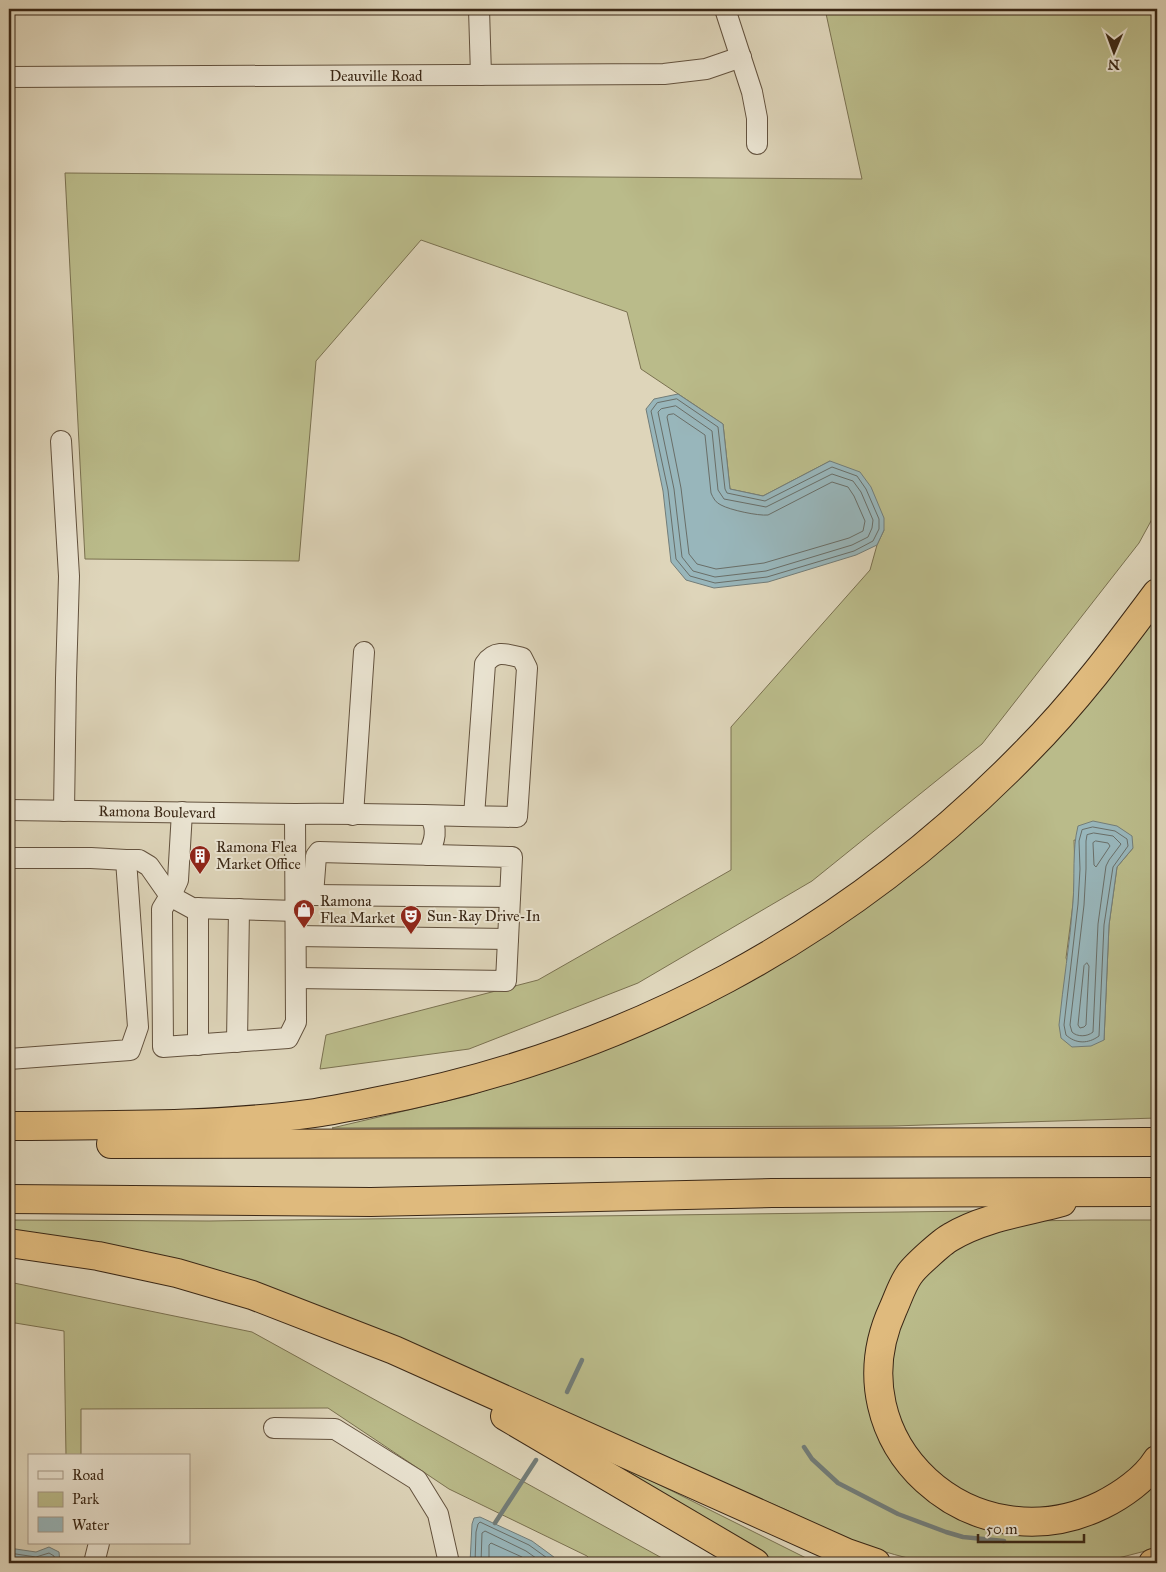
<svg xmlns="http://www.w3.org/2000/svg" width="1166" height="1572" viewBox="0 0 1166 1572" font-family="'IM FELL Great Primer',serif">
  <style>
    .green { fill: #babb8a; stroke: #7a7150; fill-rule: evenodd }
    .water { fill: #98b6bb; stroke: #727d79 }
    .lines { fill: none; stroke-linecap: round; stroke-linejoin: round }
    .shore { stroke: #696e68; stroke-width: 1 }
    .stream { stroke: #727d79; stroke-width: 4.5 }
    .minor-casing { stroke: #63523e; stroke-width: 22 }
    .highway-casing { stroke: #3a2715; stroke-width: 30 }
    .minor { stroke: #eae4d2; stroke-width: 20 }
    .highway { stroke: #dfba7d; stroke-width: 28 }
    .labels { text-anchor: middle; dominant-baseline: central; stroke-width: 4; stroke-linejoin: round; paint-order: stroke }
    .street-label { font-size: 15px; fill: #3a2715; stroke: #eae4d2 }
    .poi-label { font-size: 15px; fill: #3a2715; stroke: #eae4d2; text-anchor: start }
  </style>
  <rect width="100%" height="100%" fill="#ded5ba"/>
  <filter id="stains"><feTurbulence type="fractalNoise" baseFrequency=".004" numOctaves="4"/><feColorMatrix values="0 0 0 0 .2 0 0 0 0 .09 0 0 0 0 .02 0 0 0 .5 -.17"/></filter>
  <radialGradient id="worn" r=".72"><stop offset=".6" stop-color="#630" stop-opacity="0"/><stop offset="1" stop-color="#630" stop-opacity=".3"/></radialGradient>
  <!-- green -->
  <g class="green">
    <polygon points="825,9 1157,9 1157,510 1139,543 982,744 812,881 638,983 469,1049 320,1069 326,1035 538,980 731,870 731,727 870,570 877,545 884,530 830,461 763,496 730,489 723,424 641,369 627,312 421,240 316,361 299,561 85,559 65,173 862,179"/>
    <path d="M1157,612V1118L892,1126L332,1128L468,1096L532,1075L835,927ZM1074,840L1133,848L1117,867L1109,925L1104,1040L1066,958L1073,904L1075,869Z"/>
    <path d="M977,1211L896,1282L883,1430L1003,1528L1157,1470V1548L1099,1563H929C906,1558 883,1552 862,1544C837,1535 814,1523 791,1512L476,1374L9,1233V1220L209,1221Z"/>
    <polygon points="1091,1220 1157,1220 1157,1440 1153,1447 1128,1479 1057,1513 970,1501 913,1453 887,1391 902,1302 955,1245 1028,1221"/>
    <polygon points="9,1282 252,1332 671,1563 594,1563 587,1556 449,1489 328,1408 81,1409 81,1456 66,1456 64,1331 9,1322"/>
    <polygon points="594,1452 810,1560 818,1563 763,1563"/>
  </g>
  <!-- water -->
  <g class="water">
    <polygon points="678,394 723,424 730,489 763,496 830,461 860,472 871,487 884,518 884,530 877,545 856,555 768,582 714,588 686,580 671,562 663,491 646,409 654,399"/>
    <path d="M1093,821L1117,826L1132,836L1133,848L1117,867L1109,925L1104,1040L1091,1046L1072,1047L1061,1038L1059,1025C1063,984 1070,943 1073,902C1075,877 1072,850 1078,826Z"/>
    <polygon points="480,1517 532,1541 562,1563 470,1563 472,1524 474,1518"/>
    <polygon points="49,1547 59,1552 60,1563 9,1563 9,1548 36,1552"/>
  </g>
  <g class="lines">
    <!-- shore -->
    <g class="shore">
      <polygon points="677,399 718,427 725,489 727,493 765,501 832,467 857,476 866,489 879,519 879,529 873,541 854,551 767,577 715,583 690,576 676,559 668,490 651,411 657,403"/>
      <polygon points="676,406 712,431 718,490 724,499 766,507 832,474 853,481 861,492 873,520 872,528 868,537 852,545 766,571 715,577 693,571 682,557 674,489 658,412 661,409"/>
      <path d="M674,414L705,435L711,493C713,498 716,503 721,505C730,510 758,516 768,515L832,482L848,487L854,496L865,521L863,531L849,538L764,563L716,569L697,564L689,554L681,488L667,417L668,415Z"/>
      <path d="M1093,827L1115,831L1127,839L1128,846L1113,867L1104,925L1099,1036C1088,1044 1076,1044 1066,1035L1064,1025L1078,904L1080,869L1079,841L1082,830Z"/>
      <path d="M1094,833L1113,836L1121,844L1109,860L1106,866L1098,924L1093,1032C1087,1037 1077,1037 1072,1032L1070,1025L1084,905L1086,869V841L1087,835Z"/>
      <polygon points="1096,841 1108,843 1110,846 1096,867 1094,865 1093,843"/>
      <polygon points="1087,963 1089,966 1086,1025 1084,1027 1080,1028 1078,1025 1084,966"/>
      <polyline points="9,1553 36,1557 49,1553 54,1556 55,1563"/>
      <polyline points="475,1563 476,1532 478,1524 480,1522 529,1545 554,1563"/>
      <polyline points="481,1563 482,1533 485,1531 526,1551 543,1563"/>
      <polyline points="489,1563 489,1545 491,1543 522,1557 530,1563"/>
    </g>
    <!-- stream -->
    <g class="stream">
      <polyline points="567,1392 582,1360"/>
      <polyline points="804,1447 812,1459 838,1483 898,1514 946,1532 963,1537 1004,1541"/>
      <polyline points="495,1523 536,1460"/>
    </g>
    <!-- minor casing -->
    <g class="minor-casing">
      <g id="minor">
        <polyline points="479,9 481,75"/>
        <polyline points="725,9 752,92 757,118 757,144"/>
        <polyline points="9,77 664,74 706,69 741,57"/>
        <polyline points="61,441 69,576 66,678 64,811"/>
        <path d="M9,810L295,814C369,813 443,816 517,817L527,668L522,658C507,654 495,649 485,664L474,816"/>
        <polyline points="182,812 178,880 173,891 162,909 163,1047 288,1038 296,1022 295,814"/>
        <polyline points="353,815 364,652"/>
        <path d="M428,855C435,841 438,829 430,816"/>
        <polyline points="9,858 91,858 126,860 138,1027 130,1050 9,1059"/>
        <polyline points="126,860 139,860 149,866 170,896 192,908 297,911"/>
        <polyline points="313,895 510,897"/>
        <polyline points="198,908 198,1045"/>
        <polyline points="296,936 508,939"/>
        <polyline points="296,978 506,981 512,857 319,852 316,856 313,895 297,895"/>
        <polyline points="237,1042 239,909"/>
        <polyline points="274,1428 335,1429 417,1480 438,1514 449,1563"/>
        <polyline points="94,1563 99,1543"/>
      </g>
    </g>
    <!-- highway casing -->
    <g class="highway-casing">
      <g id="highway">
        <path d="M9,1126C111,1125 213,1127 315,1113C334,1110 354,1106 374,1102C625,1055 847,936 1026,752C1075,703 1116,648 1157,593"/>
        <polyline points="111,1144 1157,1142"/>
        <polyline points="9,1199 371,1202 772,1193 1157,1192"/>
        <path d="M1062,1202C1025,1212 985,1217 951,1237C943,1241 914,1267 909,1275C902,1285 898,1298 893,1309C832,1442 973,1568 1102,1505C1122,1495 1145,1479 1157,1460"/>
        <polyline points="9,1243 98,1256 177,1273 252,1295 394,1350 847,1553 876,1563"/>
        <polyline points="505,1416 755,1563"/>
        <polyline points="1153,1563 1157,1562"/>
      </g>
    </g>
    <!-- minor -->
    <use href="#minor" class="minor"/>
    <!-- highway -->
    <use href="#highway" class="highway"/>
  </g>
  <!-- icons -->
  <defs>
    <g id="building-pin" transform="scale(1.125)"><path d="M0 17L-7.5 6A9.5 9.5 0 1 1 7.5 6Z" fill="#8f2418" stroke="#eae4d2"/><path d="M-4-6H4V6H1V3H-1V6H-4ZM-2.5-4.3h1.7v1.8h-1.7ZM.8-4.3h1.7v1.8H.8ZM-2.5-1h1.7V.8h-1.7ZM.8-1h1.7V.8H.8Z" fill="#fff"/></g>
    <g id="shop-pin" transform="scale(1.125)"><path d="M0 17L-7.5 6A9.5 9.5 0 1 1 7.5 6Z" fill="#8f2418" stroke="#eae4d2"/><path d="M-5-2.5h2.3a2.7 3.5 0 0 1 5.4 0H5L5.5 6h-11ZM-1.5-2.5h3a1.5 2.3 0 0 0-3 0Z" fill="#fff"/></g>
    <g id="theatre-pin" transform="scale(1.125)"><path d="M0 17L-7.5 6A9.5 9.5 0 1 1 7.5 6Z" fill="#8f2418" stroke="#eae4d2"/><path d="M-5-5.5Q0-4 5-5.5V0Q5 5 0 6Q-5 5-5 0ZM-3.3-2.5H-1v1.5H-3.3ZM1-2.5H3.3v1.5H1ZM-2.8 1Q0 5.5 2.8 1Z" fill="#fff"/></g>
  </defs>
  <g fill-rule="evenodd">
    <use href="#building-pin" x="200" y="856"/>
    <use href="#shop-pin" x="304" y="910"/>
    <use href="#theatre-pin" x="411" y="916"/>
  </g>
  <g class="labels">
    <!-- street labels -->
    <g class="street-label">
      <text x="376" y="76">Deauville Road</text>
      <text transform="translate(157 812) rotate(1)">Ramona Boulevard</text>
    </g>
    <!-- poi labels -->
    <g class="poi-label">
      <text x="216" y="847">Ramona Flea<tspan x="216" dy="17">Market Office</tspan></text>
      <text x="320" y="901">Ramona<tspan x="320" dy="17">Flea Market</tspan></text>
      <text x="427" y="916">Sun-Ray Drive-In</text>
    </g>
  </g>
  <!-- margin -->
  <rect width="1166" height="1572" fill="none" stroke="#ded5ba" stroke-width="30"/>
  <rect x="10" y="10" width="1146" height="1552" fill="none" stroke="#3a2715" stroke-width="2.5"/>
  <rect x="15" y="15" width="1136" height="1542" fill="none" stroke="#3a2715"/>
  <!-- legend -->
  <rect x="28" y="1454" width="162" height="90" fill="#eae4d2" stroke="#a49886"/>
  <rect x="38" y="1471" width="25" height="8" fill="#eae4d2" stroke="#a49886"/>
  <text x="72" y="1480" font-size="15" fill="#3a2715">Road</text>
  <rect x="38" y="1492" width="25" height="15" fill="#babb8a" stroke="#a49886"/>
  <text x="72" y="1504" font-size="15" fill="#3a2715">Park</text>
  <rect x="38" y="1517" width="25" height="15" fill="#98b6bb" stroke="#a49886"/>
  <text x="72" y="1530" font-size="15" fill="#3a2715">Water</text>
  <!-- north arrow -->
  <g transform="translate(1114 52) rotate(181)" stroke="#eae4d2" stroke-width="4" paint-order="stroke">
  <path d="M0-4L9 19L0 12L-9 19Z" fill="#3a2715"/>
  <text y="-8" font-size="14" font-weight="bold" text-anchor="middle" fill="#3a2715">N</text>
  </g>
  <!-- scale -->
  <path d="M978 1534v8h106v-8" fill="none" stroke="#3a2715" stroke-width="2.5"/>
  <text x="986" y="1534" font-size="15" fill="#3a2715" stroke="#eae4d2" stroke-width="4" paint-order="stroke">50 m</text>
  <rect width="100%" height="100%" filter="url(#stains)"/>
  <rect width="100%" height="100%" fill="url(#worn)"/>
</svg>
